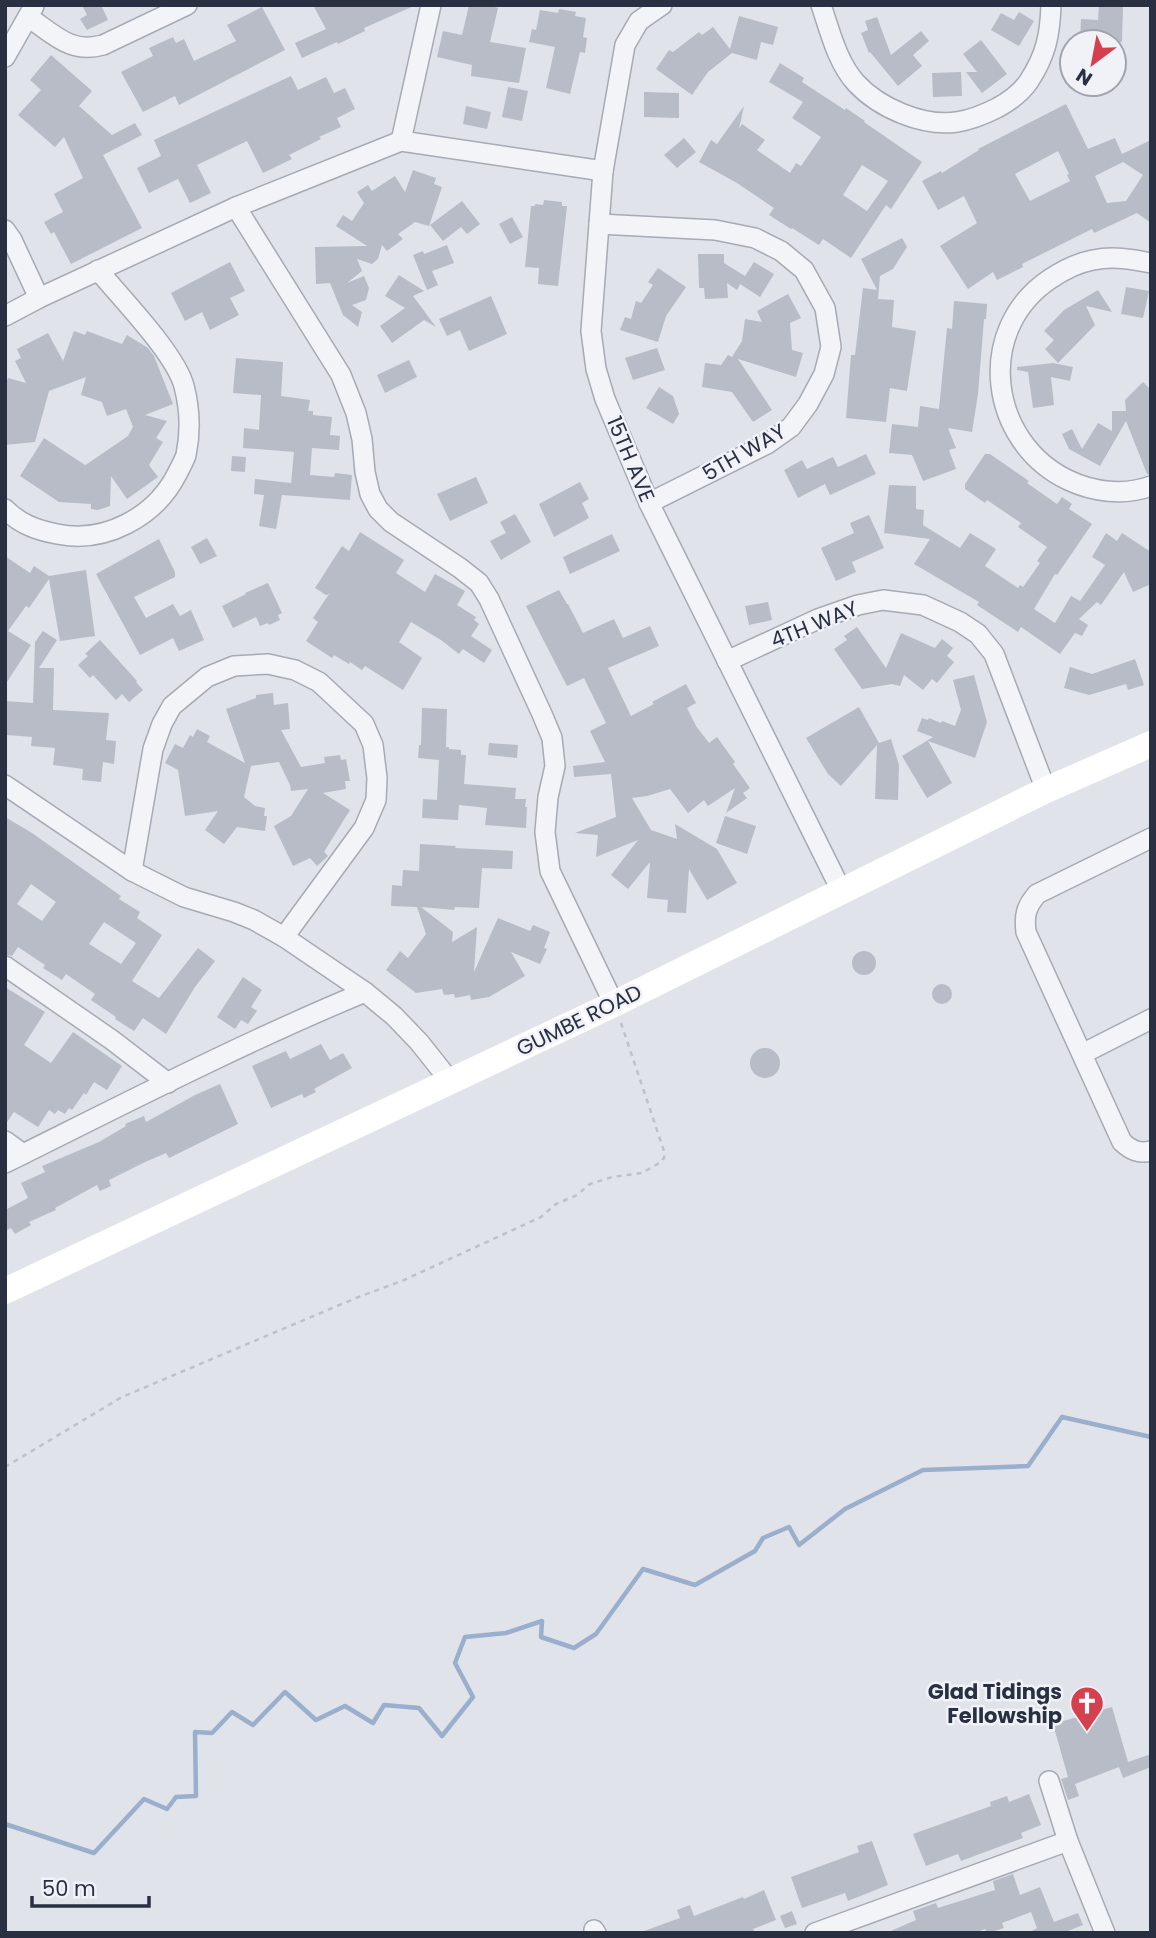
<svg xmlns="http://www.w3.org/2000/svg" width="1156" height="1938" viewBox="0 0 1156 1938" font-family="Poppins,sans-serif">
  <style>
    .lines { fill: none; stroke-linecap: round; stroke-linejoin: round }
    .stream { stroke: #99afcc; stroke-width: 4.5 }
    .building { fill: #b7bcc7; fill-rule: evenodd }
    .street-casing { stroke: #a5aab4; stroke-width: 22 }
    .path { stroke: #bec1c9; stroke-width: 2.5; stroke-dasharray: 5 5; stroke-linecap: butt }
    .street { stroke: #f3f4f8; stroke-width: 19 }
    .secondary { stroke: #fff; stroke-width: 26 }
    .labels { text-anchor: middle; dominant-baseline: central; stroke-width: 5; stroke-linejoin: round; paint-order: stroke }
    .street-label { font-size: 21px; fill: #283042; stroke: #f0f2f7 }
    .poi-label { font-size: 21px; font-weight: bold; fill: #283042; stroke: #f0f2f7; text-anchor: end }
  </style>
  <rect width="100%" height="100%" fill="#e0e3ea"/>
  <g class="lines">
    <!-- stream -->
    <polyline class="stream" points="5,1824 94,1853 144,1799 167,1809 176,1797 196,1796 195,1732 212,1733 232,1712 253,1725 285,1692 316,1720 345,1706 373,1723 384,1705 419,1708 442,1736 473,1697 455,1663 465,1637 506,1633 542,1621 541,1637 574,1648 596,1634 643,1569 695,1585 755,1551 763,1538 789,1527 799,1545 845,1509 923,1470 1028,1466 1062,1417 1151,1437"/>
  </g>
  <!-- building -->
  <g class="building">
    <polygon points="82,5 101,5 108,20 87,30 80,19 87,15"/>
    <polygon points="313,5 416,5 364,28 365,31 338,44 337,42 302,58 295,43 326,29"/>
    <polygon points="469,5 488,5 498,8 490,42 526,48 519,83 471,76 472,65 437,57 443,31 462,35"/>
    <polygon points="1099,5 1123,5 1122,42 1080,42 1081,19 1098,20"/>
    <polygon points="262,7 285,50 179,105 175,96 143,112 121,72 153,56 149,48 173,37 176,43 184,39 194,61 236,41 227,25"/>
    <polygon points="559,9 576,12 575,16 586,18 583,37 587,38 585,53 580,52 570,94 546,88 555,47 529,42 532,29 536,30 540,10 558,13"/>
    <polygon points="1019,12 1034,21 1019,46 991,30 1001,13 1014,20"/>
    <polygon points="739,16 778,27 773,45 761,42 757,60 732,53 708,72 692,95 656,69 669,50 673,52 699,32 702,35 713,27 730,49"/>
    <polygon points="877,17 891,55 921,31 929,41 913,55 922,66 898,86 870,52 869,53 861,33 868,30 865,21"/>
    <polygon points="981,40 1007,74 982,93 966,72 977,72 963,54"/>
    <polygon points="51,55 92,91 79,106 112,135 135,123 142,135 103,155 142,228 71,264 54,232 51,234 44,222 63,212 54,194 83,178 64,137 55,147 18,115 41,90 30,80"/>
    <path d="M780,63L804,78L802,82L845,110L846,108L865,121L864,122L922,162L891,209L886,205L851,258L823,239L819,245L792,228L791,229L769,215L774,208L737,183L699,162L711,140L717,144L744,106L739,129L742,124L765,140L757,150L790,173L796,163L801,166L821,137L792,118L803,102L769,82ZM862,165L888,181L867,211L843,195Z"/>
    <polygon points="961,72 962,96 933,97 932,73"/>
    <polygon points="291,76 298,90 326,77 334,93 345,88 355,109 337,118 341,127 319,137 321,139 289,155 292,159 263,173 247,141 197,165 211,193 190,203 178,179 149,193 137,168 161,156 154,140"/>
    <polygon points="508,87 528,91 522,121 502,117"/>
    <polygon points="644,92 679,93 679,118 644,117"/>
    <path d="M1066,104L1088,149L1115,138L1122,154L1151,140V223L1137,213L1094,233L1092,229L1022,264L1023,267L997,280L993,272L968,289L940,246L977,223L964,196L938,210L922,181L941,171L942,173L979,150L978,149ZM1058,151L1069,174L1067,175L1070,181L1030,201L1015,174ZM1123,162L1143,175L1126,201L1107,203L1095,176Z"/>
    <polygon points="466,106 491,112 487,129 463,124"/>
    <polygon points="684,138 696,152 677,168 664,155"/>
    <polygon points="413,170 436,178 434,184 442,187 429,226 415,222 398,234 403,239 387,251 382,245 378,259 372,264 357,259 362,271 347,283 364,276 369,288 366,300 352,305 362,312 358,327 343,315 330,283 316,284 315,247 367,246 336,226 343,215 352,221 364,203 357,192 368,185 372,191 395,176 405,192"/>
    <polygon points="544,200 562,202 562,206 567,206 558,286 538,284 539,268 525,267 531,206 535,206 535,204 543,205"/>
    <polygon points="462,201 480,224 467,234 461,227 443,241 430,225"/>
    <polygon points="512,217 523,237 510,244 499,224"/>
    <polygon points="902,238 907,247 893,269 880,276 878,299 894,300 892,327 916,331 907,391 890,388 886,422 846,418 851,355 855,355 863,288 877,290 861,259"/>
    <polygon points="447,245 454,263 432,271 438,285 427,290 413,255 423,251 424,254"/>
    <polygon points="698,254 724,254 724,263 745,276 754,262 774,274 760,297 740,284 737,290 727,283 728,298 705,299 704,288 699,288"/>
    <polygon points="230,262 245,291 230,298 239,315 210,330 202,312 185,321 171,293"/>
    <polygon points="658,268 686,287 666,316 658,342 620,330 625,317 631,319 636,301 641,303 653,285 648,282"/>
    <polygon points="399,275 424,291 413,296 436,327 424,320 392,343 380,326 405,308 385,296"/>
    <polygon points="1126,287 1149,291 1143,318 1121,314"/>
    <polygon points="1098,290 1112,312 1086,306 1095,325 1058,363 1045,349 1054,340 1044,331 1064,310"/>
    <polygon points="788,294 801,318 790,323 792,350 803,353 796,377 738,359 772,410 753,422 732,392 702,387 705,363 721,365 728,355 732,357 742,341 745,319 762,322 757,311"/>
    <polygon points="491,296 507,334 469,351 460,330 447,336 439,319"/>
    <polygon points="954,301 987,304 986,319 984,319 978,394 972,432 948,428 956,448 949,450 956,469 923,481 912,455 889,453 892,424 918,427 920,406 939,409 947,328 952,329"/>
    <polygon points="74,331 85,335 87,331 122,344 127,335 148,348 154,356 173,404 145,415 167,421 156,438 163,442 149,465 158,477 127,499 111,476 110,506 98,510 91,509 91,504 59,502 20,476 44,438 85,465 84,466 128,436 133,427 126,409 107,416 102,402 81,395 86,377 49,391 35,442 5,445 5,386 8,378 26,383 15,361 21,358 17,349 48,333 63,361"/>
    <polygon points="657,348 665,370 633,380 625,358"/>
    <polygon points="236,358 283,362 281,396 310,400 308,411 313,411 313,415 332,417 330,435 340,436 339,450 312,448 310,475 334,477 335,473 352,475 350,500 282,495 276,529 259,526 264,495 254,494 255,479 291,483 294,452 243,448 244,428 259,430 261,395 233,393"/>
    <polygon points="409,360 417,377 385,393 377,375"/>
    <polygon points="1053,363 1073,367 1070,381 1051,377 1054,405 1033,408 1028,372 1017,370 1017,367"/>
    <polygon points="1143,382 1151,390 1151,474 1147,474 1126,421 1100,466 1069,449 1062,434 1072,429 1082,449 1098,423 1112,431 1112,411 1126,411 1125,400"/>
    <polygon points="659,387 673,396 679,414 673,424 646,408"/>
    <polygon points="866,454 876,474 830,495 825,484 798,498 784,470 802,460 807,469 833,457 838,467"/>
    <polygon points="985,454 990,454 1029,481 1027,483 1057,504 1062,497 1072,504 1069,509 1092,524 1057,575 1055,574 1034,609 1055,623 1071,596 1080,601 1105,565 1092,557 1106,533 1117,541 1122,533 1151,552 1151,584 1133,592 1124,572 1101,605 1097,602 1079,619 1088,625 1082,636 1075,633 1060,654 1021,627 1018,632 977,605 979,602 914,564 930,539 884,533 889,485 916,486 916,509 924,510 923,525 960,548 970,533 996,549 985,566 1018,588 1020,585 1023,587 1040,563 1037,561 1047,547 1018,527 1021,523 987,500 985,503 965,489 965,484"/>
    <polygon points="232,456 246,457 245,472 231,471"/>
    <polygon points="476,477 488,503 450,521 437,494"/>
    <polygon points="580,482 589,499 582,503 589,518 554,537 539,504"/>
    <polygon points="515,514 531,542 501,560 490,541 506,533 500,522"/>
    <polygon points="869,515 884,548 852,562 856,572 836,581 821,548 854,533 850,523"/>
    <polygon points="360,532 404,560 396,573 425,592 435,574 465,591 457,605 476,617 474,620 479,624 471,636 492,650 484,663 463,649 459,654 441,640 411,622 399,642 422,658 403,690 365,666 362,670 350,662 349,664 334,655 332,658 306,641 318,622 313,618 329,594 326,595 315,588 342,546 349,551"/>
    <polygon points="612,534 620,551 570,574 563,557"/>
    <polygon points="207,538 217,556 200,564 191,547"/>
    <polygon points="159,539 175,572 175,577 134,597 146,618 173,604 180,616 191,610 204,640 179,651 173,638 140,655 96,574"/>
    <polygon points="5,556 30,573 34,566 49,576 86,570 95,636 60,641 49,579 29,608 26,606 8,631 31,645 5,685"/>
    <polygon points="268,583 282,613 278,615 280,620 269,625 268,623 260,626 256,617 233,628 222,606 246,594 245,593"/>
    <polygon points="559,590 567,604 568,604 583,633 614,619 623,638 650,626 659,646 608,668 631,716 654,704 652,702 686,684 696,703 687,708 696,726 709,743 717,737 735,762 733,764 750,788 743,793 747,798 726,813 735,788 708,806 704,800 688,813 670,789 647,796 632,798 651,830 677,839 675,824 717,849 737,883 707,900 689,869 686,913 667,912 668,900 647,898 650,862 628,889 611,875 638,840 596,857 598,835 575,833 616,817 611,774 574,777 573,766 605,762 590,731 606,723 584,678 567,686 526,606"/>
    <polygon points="768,602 772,620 749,625 745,606"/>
    <polygon points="857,627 886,668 901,633 935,648 942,639 953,648 947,656 954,662 937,683 932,679 923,690 904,675 900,686 892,684 862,689 834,649 847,640 844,636"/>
    <polygon points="43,631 57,640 39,668 54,668 53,710 109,713 106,740 116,741 114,764 103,762 101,782 82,780 83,769 53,765 55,748 31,746 32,737 7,735 5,701 33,703 35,642"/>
    <polygon points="100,640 137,681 136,682 143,690 129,702 122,694 116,700 93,675 90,678 78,665 88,656 85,654"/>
    <polygon points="1135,659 1144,685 1128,690 1126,684 1089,695 1064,688 1070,667 1092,674"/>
    <polygon points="974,675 987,722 975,758 928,741 952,783 927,798 902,756 933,737 917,731 922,718 928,720 929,718 941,723 942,721 955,726 961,710 953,680"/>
    <polygon points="273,693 274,705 288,703 290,729 281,730 301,767 325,763 324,757 340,755 341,760 346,759 350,781 345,781 346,789 323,793 350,810 324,852 328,856 317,866 310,858 293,866 274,826 291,816 308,789 291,791 290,785 279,762 251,766 244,797 255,806 265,808 264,816 267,816 265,831 237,827 224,844 205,830 218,811 185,816 178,770 165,763 175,744 183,748 190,735 193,737 197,729 210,736 207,742 245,763 226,709 256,698 256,695"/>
    <polygon points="859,707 879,743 891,739 899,765 898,800 875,799 877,745 841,786 828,774 806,738"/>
    <polygon points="422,708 447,709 446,747 449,747 449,749 461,750 461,755 466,755 464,784 516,788 515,799 526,799 525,807 527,807 526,828 485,825 487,808 459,805 458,820 422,818 423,799 437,800 439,760 418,758 419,745 421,745"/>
    <polygon points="489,743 518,745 517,758 488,755"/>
    <polygon points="725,816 756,826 747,854 716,843"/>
    <path d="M5,817L32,833L121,896L119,899L140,912L137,918L162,935L132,981L159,998L198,948L215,961L195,987L166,1034L143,1018L134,1031L115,1019L116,1017L91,1000L95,994L66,974L62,980L43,968L45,965L18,947L12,956L5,954ZM31,884L56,902L42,921L17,904ZM104,922L136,943L121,964L89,944Z"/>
    <polygon points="420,844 456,846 455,848 513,851 512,869 482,868 479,908 455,907 454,910 421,907 453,932 452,942 477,927 474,972 498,918 530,931 533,925 550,932 544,948 547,949 540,964 511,952 525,976 489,997 471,1000 470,995 455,998 454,994 444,995 442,989 416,993 386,970 400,951 408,958 426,934 417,907 391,906 392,885 402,886 403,870 419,871"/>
    <circle cx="864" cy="963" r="12"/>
    <polygon points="243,977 262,990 251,1007 257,1011 248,1024 241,1020 235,1029 217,1017"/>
    <circle cx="942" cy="994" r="10"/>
    <polygon points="5,987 45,1012 24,1045 51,1063 73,1032 122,1066 107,1090 94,1082 86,1095 84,1093 72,1110 69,1108 65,1114 58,1110 55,1114 49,1110 38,1127 14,1112 5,1125"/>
    <polygon points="321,1044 330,1060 343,1053 352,1068 314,1089 316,1092 304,1098 302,1094 271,1108 252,1066 286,1051 290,1059"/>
    <circle cx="765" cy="1063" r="15"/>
    <polygon points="220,1084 238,1124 169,1158 166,1153 143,1163 109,1180 111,1186 100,1191 97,1185 55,1208 56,1210 29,1222 31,1225 15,1234 11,1228 5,1231 5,1210 28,1198 21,1183 45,1172 42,1166 99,1142 126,1126 125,1124 144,1116 146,1122 195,1095"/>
    <polygon points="1112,1707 1128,1762 1151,1754 1151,1767 1123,1778 1119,1767 1075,1784 1079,1796 1068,1800 1061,1779 1068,1777 1053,1724"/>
    <polygon points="1029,1794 1041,1825 1021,1833 1023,1838 961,1861 958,1854 926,1866 913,1834 991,1806 990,1802 1007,1796 1009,1802"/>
    <polygon points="872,1841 888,1885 848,1901 845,1893 802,1908 791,1877 859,1852 857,1846"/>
    <polygon points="1013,1874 1020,1895 1040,1887 1054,1922 1078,1913 1083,1925 1063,1933 1028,1933 1037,1928 1031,1912 1002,1923 1004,1928 988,1933 985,1929 974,1933 886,1933 916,1920 913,1911 936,1903 938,1908 995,1890 993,1881"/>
    <polygon points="764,1890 776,1920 753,1929 755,1933 644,1933 644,1931 680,1918 677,1910 690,1905 694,1916 743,1897 744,1899"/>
    <polygon points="792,1911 797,1924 785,1928 780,1916"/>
  </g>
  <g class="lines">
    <!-- street casing -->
    <g class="street-casing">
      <g id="street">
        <polyline points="662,5 639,21 625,45 603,171 591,331 596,369 605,399 649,503 841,890"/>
        <path d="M821,5C830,31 837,62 856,83C879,108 923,127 957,122C970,120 985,114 997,108C1010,101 1021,93 1029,81C1046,55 1050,35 1051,5"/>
        <path d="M28,17C54,34 70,54 103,45L187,5"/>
        <polyline points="5,57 34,6"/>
        <polyline points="401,141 431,5"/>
        <polyline points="236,207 341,375 356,413 362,439 365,472 370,494 378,509 391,522 460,568 479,583 489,599 542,714 552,738 555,766 548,797 545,832 550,871 614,1004"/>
        <polyline points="599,224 715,230 755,238 781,251 804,270 825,308 831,347 824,374 808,404 791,427 767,444 649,503"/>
        <polyline points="5,230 12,240 39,298"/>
        <path d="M1151,263C1131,259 1113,256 1093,260C1077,263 1062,271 1050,279C974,330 989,442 1068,480C1093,492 1124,496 1151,486"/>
        <polyline points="5,316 39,298 236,207 401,141 603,171"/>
        <path d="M5,509C20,524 36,530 57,534C105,544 155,517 177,474C180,468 184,461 186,455C191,431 190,409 184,386C175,353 121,298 98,270"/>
        <polyline points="727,661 818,619 858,605 883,600 923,605 960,622 978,634 994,654 1046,790"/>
        <polyline points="5,785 132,871 184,897 234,912 254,920 284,937 365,992 394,1016 419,1042 450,1081"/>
        <path d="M1151,838L1037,894C1026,907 1024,915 1026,932L1122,1142C1131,1150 1138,1154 1151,1151"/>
        <polyline points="132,871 153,749 162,724 172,706 207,677 234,666 268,664 295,670 319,682 364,724 373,745 377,778 376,800 364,828 284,937"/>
        <polyline points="5,966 112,1040 168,1083"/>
        <polyline points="1082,1054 1151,1019"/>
        <polyline points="5,1141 23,1154"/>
        <path d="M5,1163C124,1104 242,1043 365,992"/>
        <polyline points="1049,1781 1068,1841 1105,1933"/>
        <polyline points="594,1930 596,1933"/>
        <polyline points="815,1933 1068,1841"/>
      </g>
    </g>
    <!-- path -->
    <polyline class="path" points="5,1467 122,1397 356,1298 404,1280 541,1217 556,1204 577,1195 590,1184 612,1177 642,1173 661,1162 664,1158 665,1154 621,1023"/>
    <!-- street -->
    <use href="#street" class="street"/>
    <!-- secondary -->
    <polyline class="secondary" points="5,1291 614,1004 1046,790 1151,744"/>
  </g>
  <!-- icons -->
  <defs>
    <g id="church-pin" transform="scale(1.75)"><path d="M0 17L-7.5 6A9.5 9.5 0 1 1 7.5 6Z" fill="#d53f4e" stroke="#f0f2f7"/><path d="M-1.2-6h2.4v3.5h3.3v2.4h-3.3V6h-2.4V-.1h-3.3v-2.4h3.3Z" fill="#fff"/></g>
  </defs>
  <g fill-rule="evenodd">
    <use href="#church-pin" x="1087" y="1703"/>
  </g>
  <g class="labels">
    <!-- street labels -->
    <g class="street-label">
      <text transform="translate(744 452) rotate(-30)">5TH WAY</text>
      <text transform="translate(631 459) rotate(67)">15TH AVE</text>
      <text transform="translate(814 624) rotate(-22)">4TH WAY</text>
      <text transform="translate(579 1020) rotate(-26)">GUMBE ROAD</text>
    </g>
    <!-- poi labels -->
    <g class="poi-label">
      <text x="1062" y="1691">Glad Tidings<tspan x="1062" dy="24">Fellowship</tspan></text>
    </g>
  </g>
  <!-- border -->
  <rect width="1156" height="1938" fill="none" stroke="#283042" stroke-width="14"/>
  <!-- north arrow -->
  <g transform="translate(1093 63) rotate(212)"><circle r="33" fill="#f0f2f7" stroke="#a0a4af" stroke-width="2"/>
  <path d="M0-5L12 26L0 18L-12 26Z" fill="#d53f4e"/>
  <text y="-10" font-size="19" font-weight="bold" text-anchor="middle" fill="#283042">N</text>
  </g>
  <!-- scale -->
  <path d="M32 1896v10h117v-10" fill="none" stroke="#283042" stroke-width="3.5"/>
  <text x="42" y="1896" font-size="21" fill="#283042" stroke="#f0f2f7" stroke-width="5" paint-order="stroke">50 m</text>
</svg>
